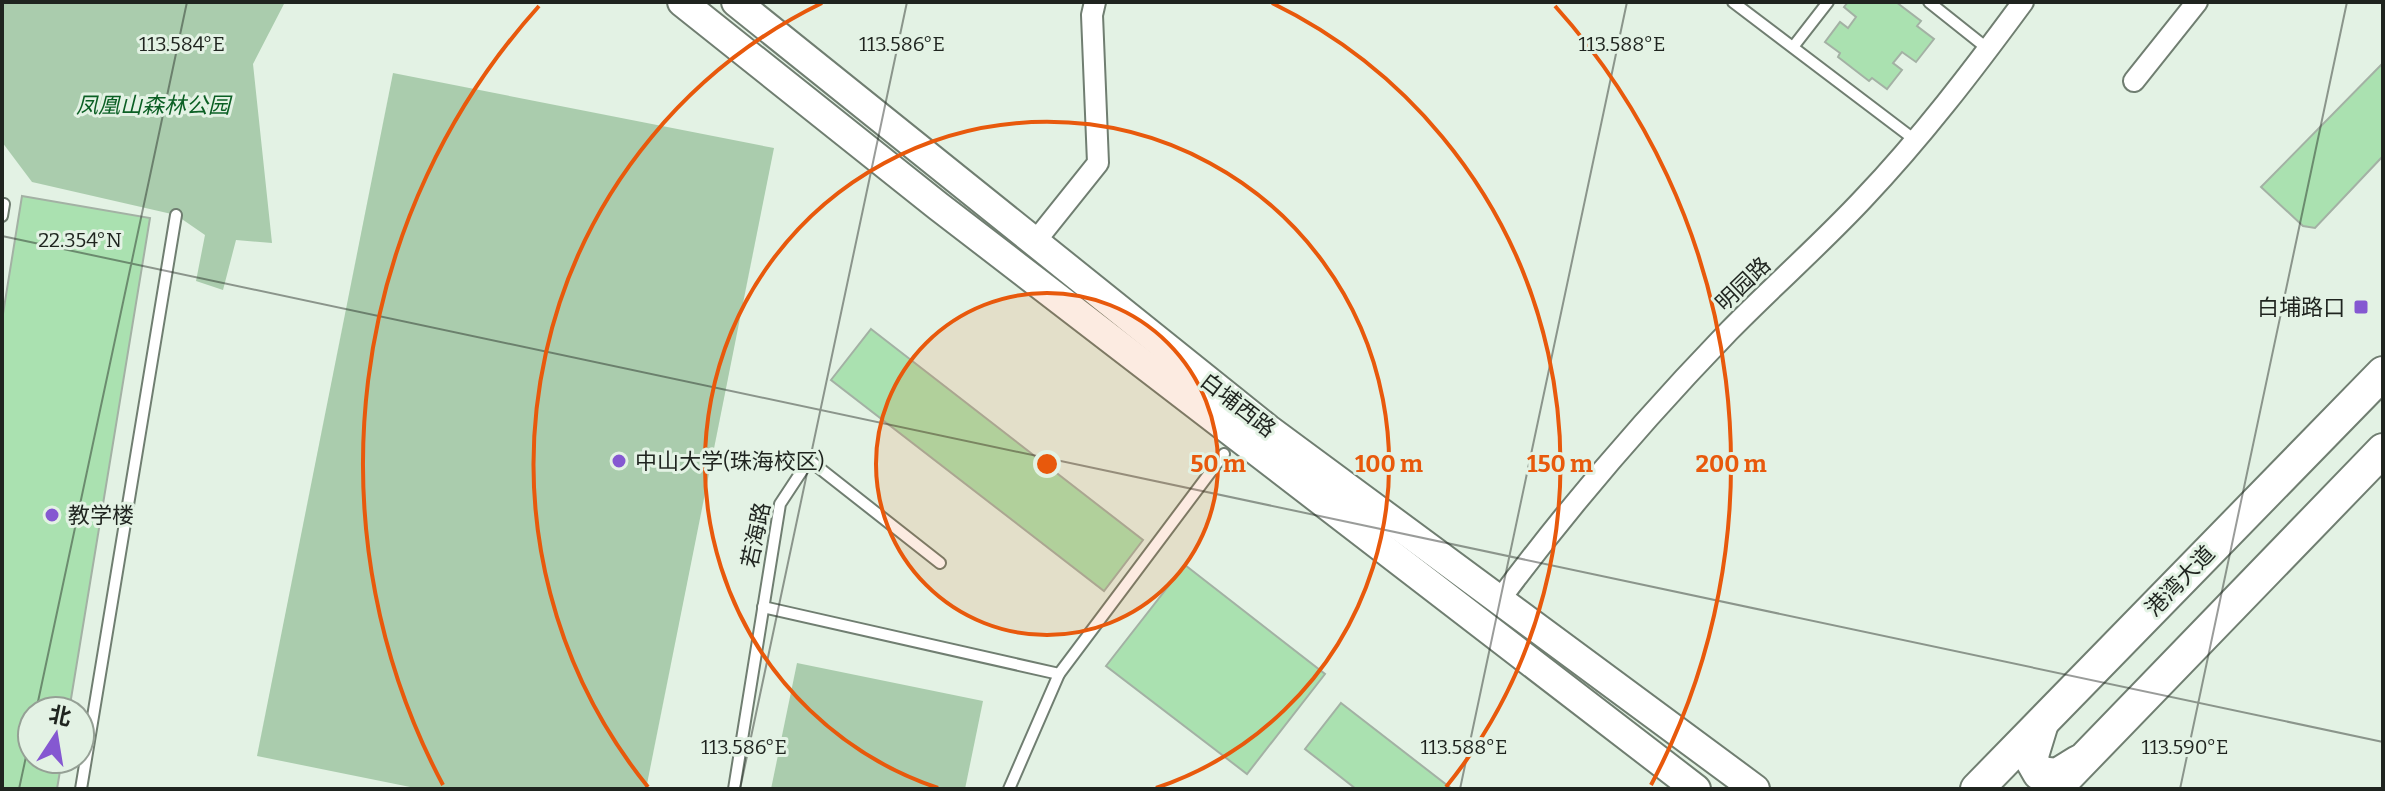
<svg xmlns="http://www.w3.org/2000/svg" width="2385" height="791" viewBox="0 0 2385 791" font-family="Bitter,'Noto Sans SC',serif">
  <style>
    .green { fill: #aaccad }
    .building { fill: #aae1b0; stroke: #a3b1a4; stroke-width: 2 }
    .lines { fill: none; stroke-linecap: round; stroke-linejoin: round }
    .service-casing { stroke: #707e71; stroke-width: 14 }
    .minor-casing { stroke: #707e71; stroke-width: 24 }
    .secondary-casing { stroke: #707e71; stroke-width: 32 }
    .trunk-casing { stroke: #707e71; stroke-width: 36 }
    .service { stroke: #fff; stroke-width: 10 }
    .minor { stroke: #fff; stroke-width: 20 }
    .secondary { stroke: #fff; stroke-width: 28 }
    .trunk { stroke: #fff; stroke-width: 32 }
    .ticks { fill: none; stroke: #1f241f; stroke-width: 2; stroke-opacity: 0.45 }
    .ring { fill: none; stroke: #e8590c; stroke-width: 4 }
    .poi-dot { fill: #8558d1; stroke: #e3f2e4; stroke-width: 3 }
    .labels { text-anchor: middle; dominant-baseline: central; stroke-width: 6; stroke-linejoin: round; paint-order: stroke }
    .park-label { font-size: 22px; font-style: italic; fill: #0b5f24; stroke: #e3f2e4 }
    .street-label { font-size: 22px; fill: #1f241f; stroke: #e3f2e4 }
    .poi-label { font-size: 22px; fill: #1f241f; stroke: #e3f2e4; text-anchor: start }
    .ticks-label { font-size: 20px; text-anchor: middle; fill: #1f241f; stroke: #e3f2e4; stroke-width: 6; stroke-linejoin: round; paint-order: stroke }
    .centre { fill: #e8590c; stroke: #e3f2e4; stroke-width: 4 }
    .ring-label { font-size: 24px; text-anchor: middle; font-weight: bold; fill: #e8590c; stroke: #e3f2e4; stroke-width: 6; stroke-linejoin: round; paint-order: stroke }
  </style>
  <rect width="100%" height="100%" fill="#e3f2e4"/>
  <!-- green -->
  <g class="green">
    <polygon points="2,2 285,2 253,64 272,243 236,240 223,290 196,281 205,235 176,215 32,182 2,142"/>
    <polygon points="393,73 774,148 646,789 420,789 257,756"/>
    <polygon points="797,663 983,701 965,789 771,789"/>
  </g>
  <!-- building -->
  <g class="building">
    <polygon points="1848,2 1896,2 1921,21 1917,26 1934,39 1916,62 1902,52 1893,63 1902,70 1887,89 1872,78 1869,81 1838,57 1840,53 1825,42 1840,22 1848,28 1856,17 1844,7"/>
    <polygon points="2383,63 2383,156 2315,228 2303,226 2261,187"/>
    <polygon points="22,196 150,218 69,711 32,711 32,759 62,759 57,789 2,789 2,320"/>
    <polygon points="871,329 1143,540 1104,591 831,380"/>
    <polygon points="1185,565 1325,674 1247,774 1106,666"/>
    <polygon points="1341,703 1452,789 1356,789 1305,749"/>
  </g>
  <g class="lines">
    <!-- service casing -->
    <g class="service-casing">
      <g id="service">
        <polyline points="1733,2 1915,140"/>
        <polyline points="1929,2 1988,49"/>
        <polyline points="1793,47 1828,2"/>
        <polyline points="2,216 4,204"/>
        <polyline points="763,607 1059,674 1224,454"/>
        <polyline points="81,789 176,215"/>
        <polyline points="734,789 780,504 809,460 940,563"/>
        <polyline points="1009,789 1059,674"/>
      </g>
    </g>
    <!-- minor casing -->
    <g class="minor-casing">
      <g id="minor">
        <polyline points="2134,81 2197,2"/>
        <polyline points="1034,243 1098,163 1092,15 1095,2"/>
        <path d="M1498,602C1569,506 1647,416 1729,331C1773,286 1820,245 1863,199C1921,138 1973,70 2023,2"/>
      </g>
    </g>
    <!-- secondary casing -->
    <g class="secondary-casing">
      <g id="secondary">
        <polyline points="682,2 938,206 1696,789"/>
        <polyline points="736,2 1268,429 1755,789"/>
      </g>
    </g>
    <!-- trunk casing -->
    <g class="trunk-casing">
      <g id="trunk">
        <polyline points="2042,723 2031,759 2039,773 2057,775 2078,762"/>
        <polyline points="1977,789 2383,373"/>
        <polyline points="2055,789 2383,450"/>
      </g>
    </g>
    <!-- service -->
    <use href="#service" class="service"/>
    <!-- minor -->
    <use href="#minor" class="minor"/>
    <!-- secondary -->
    <use href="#secondary" class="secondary"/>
    <!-- trunk -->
    <use href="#trunk" class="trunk"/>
  </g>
  <!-- ticks -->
  <path class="ticks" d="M2,236L2383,742M36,711L187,2M19,789L32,729M740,789L907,2M1460,789L1627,2M2180,789L2347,2"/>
  <!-- distance rings -->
  <circle cx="1047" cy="464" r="171" fill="#e8590c" fill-opacity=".12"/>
  <g class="ring">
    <circle cx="1047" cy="464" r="171"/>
    <path d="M938 788A342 342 0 1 1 1156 788"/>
    <path d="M648 787A513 513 0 0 1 822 3M1272 3A513 513 0 0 1 1446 787"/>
    <path d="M443 785A684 684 0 0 1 539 6M1555 6A684 684 0 0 1 1651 785"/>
  </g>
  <!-- markers -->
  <g class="poi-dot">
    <rect x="2353" y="299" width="16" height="16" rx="4"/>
    <circle cx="619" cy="461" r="8"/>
    <circle cx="52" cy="515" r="8"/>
  </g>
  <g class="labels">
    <!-- park labels -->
    <g class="park-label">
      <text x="153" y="105">凤凰山森林公园</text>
    </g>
    <!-- street labels -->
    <g class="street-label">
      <text transform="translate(1743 284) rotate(-44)">明园路</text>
      <text transform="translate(1238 405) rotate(38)">白埔西路</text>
      <text transform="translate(756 535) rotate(-78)">若海路</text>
      <text transform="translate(2180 581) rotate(-46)">港湾大道</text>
    </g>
    <!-- poi labels -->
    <g class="poi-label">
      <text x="2345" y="307" text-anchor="end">白埔路口</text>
      <text x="635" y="461">中山大学(珠海校区)</text>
      <text x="68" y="515">教学楼</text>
    </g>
  </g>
  <g class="ticks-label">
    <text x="182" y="51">113.584°E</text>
    <text x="902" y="51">113.586°E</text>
    <text x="1622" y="51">113.588°E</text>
    <text x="80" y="247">22.354°N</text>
    <text x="744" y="754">113.586°E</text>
    <text x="1464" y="754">113.588°E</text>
    <text x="2185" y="754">113.590°E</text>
  </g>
  <circle cx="1047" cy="464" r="12" class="centre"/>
  <g class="ring-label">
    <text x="1218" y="472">50 m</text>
    <text x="1389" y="472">100 m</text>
    <text x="1560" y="472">150 m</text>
    <text x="1731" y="472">200 m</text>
  </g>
  <!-- border -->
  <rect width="2385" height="791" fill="none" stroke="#1f241f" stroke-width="8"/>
  <!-- north arrow -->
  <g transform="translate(56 735) rotate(12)"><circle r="38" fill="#e3f2e4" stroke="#95a095" stroke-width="2"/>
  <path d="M0-6L14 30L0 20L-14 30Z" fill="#8558d1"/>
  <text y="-12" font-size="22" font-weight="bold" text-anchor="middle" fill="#1f241f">北</text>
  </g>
</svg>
